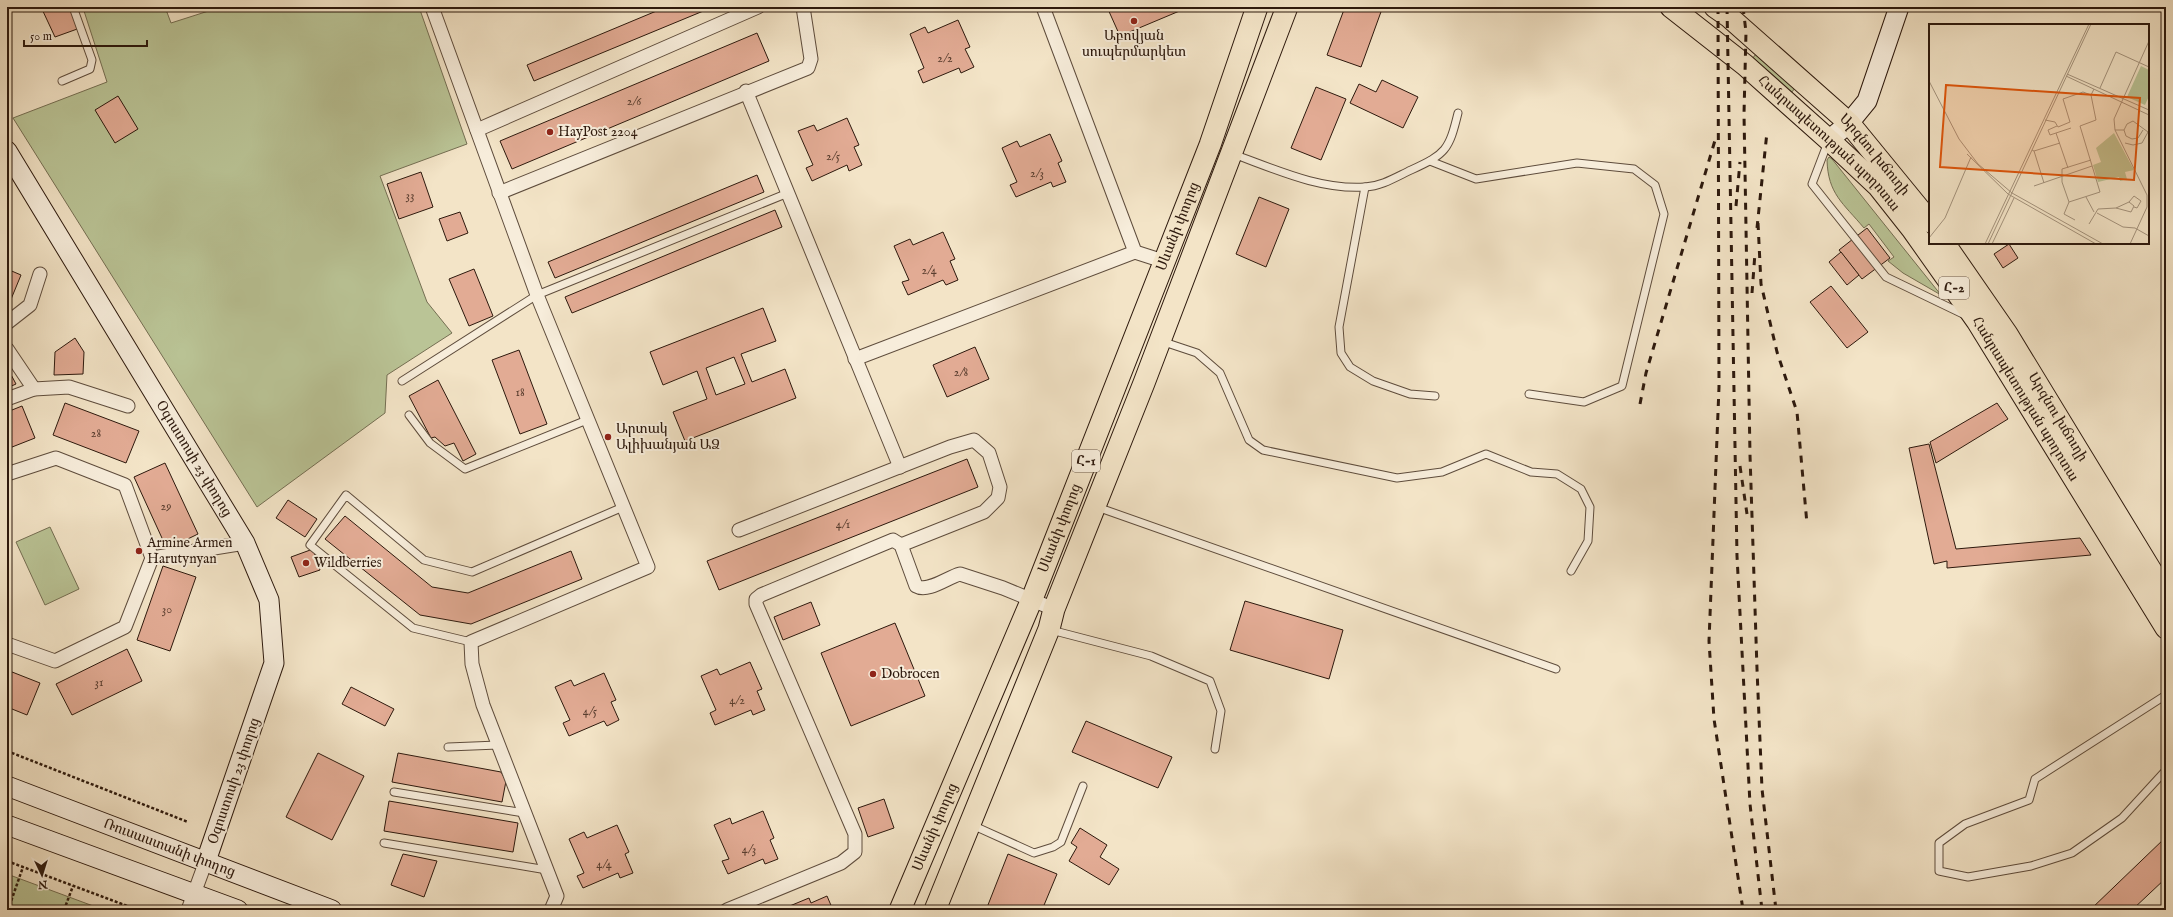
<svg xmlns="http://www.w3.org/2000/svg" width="2173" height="917" viewBox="0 0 2173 917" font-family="'IM FELL English','Noto Serif Armenian',serif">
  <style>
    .green { fill: #bac496; stroke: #746e52 }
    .building { fill: #e2ab94; stroke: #2d190d; fill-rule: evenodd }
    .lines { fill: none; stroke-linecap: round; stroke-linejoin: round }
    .lane-casing { stroke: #5e4c3c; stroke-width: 9 }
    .street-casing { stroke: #5e4c3c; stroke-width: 15 }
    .secondary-casing { stroke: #2d190d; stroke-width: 21 }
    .primary-casing { stroke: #2d190d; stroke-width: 23 }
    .path { stroke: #2d190d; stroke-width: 2.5; stroke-dasharray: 3 2; stroke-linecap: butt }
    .lane { stroke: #f7eddb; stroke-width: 7 }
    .street { stroke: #f7eddb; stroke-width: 13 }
    .secondary { stroke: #f7eddb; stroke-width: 19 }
    .primary { stroke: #f3e4c7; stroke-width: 21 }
    .rail { stroke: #2d190d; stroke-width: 3; stroke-dasharray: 7 7; stroke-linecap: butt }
    .poi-dot { fill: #8f2418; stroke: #f7eddb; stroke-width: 1.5 }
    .labels { text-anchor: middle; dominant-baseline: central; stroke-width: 4; stroke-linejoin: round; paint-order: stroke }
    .number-label { font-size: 12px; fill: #5a3e2f }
    .shield { fill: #f7eddb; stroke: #6a594b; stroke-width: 1 }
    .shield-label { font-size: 13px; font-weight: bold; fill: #2d190d }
    .poi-label { font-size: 14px; fill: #2d190d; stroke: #f7eddb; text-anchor: start }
    .street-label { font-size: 14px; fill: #2d190d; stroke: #f7eddb }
    .inset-road { fill: none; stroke: #a4937d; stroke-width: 1 }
    .view { fill: #df560c; fill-opacity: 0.15; stroke: #df560c; stroke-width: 2 }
    .inset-edge { fill: none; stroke: #2d190d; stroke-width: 2 }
  </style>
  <rect width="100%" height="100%" fill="#f3e4c7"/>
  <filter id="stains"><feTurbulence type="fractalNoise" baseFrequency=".005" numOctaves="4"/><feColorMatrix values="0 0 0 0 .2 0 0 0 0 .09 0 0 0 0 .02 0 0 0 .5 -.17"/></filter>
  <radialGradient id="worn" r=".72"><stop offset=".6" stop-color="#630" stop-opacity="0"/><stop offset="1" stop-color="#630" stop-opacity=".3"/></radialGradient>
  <!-- green -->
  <g class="green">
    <polygon points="95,7 165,7 171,23 221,7 419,7 467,144 380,176 427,302 452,333 387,375 385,413 257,507 13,118 107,82 84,11"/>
    <polygon points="1756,54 1796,87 1791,93 1751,60"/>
    <path d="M1829,157L1832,159L1941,295L1903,273L1888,261L1894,257L1869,224L1864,228C1843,203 1828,194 1827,160Z"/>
    <polygon points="50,527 79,589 45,605 16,542"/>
    <polygon points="7,874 104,910 7,910"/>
  </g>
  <!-- building -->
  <g class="building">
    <polygon points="41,7 72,7 80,28 55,37"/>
    <polygon points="666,7 713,7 534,81 527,65"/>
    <polygon points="1107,7 1189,7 1120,36"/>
    <polygon points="1345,7 1375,7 1382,9 1361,67 1327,55"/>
    <polygon points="958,20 970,47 965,49 974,67 961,73 959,68 923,83 918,71 924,68 910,34 925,27 928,33"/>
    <polygon points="757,33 769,61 512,169 500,141"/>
    <polygon points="1382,80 1418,97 1403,128 1350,103 1359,84 1376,92"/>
    <polygon points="1316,87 1346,99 1321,160 1291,148"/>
    <polygon points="118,96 138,129 115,143 95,110"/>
    <polygon points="847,118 859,145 854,147 862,165 849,171 847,165 812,181 806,168 813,165 798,131 814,125 817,131"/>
    <polygon points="1050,134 1062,161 1058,163 1066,182 1053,187 1051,182 1016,197 1010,185 1017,182 1002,148 1017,141 1020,147"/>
    <polygon points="421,172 433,207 399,219 387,184"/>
    <polygon points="757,175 764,192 555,278 548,262"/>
    <polygon points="1259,197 1289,209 1266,267 1236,254"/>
    <polygon points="775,210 782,227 572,313 565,297"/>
    <polygon points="460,212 468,233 447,241 439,219"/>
    <polygon points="1867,228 1890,258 1862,279 1839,250"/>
    <polygon points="943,232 955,259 950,261 958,280 946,285 943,280 908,295 902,282 909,280 894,246 910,239 913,245"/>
    <polygon points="2009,244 2018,258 2003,268 1994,254"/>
    <polygon points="1841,252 1859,275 1847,285 1829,262"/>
    <polygon points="7,269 21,275 7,309"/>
    <polygon points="474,269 493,316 469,326 449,279"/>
    <polygon points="1831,286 1868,332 1847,348 1810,302"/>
    <path d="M763,308L776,341L741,354L752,382L785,369L796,398L685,441L673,412L707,399L697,371L663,385L650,352ZM734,357L745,384L716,395L706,368Z"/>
    <polygon points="75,338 84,352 83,374 54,375 55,352"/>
    <polygon points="975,347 989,379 947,397 933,365"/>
    <polygon points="519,350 547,424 520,434 492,360"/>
    <polygon points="7,357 15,367 8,369 16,384 7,388"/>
    <polygon points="438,380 476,454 463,461 454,443 445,446 435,437 431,438 409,396"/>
    <polygon points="65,403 139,431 126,463 53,435"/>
    <polygon points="1997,403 2008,419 1936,463 1930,442"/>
    <polygon points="22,406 35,438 7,449 7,412"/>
    <polygon points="1929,444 1956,549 2080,538 2091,555 1947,568 1947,561 1934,564 1909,448"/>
    <polygon points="967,459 978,487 719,590 707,561"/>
    <polygon points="165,463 198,534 167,549 134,477"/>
    <polygon points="288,500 317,519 305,537 276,518"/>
    <polygon points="345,516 432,587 468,593 571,551 582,579 471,624 420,615 325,539"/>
    <polygon points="313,549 320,570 299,577 291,557"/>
    <polygon points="163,566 196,577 170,651 137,640"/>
    <polygon points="1245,601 1343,630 1329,679 1230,650"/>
    <polygon points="811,602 820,625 783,640 774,617"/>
    <polygon points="895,623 925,696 851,726 821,653"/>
    <polygon points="127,649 142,681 72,715 56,684"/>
    <polygon points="750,662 762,689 757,691 765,710 753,715 751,710 715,725 710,713 716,710 701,676 717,669 720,675"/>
    <polygon points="7,670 40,683 27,715 7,707"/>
    <polygon points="604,673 616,700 611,702 619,720 607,726 604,721 569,736 563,723 570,720 555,687 571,680 574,686"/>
    <polygon points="351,687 394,709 385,726 342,704"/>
    <polygon points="1086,721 1172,757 1158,788 1072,752"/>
    <polygon points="318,753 364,776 332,840 286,817"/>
    <polygon points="398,753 501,772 506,781 502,802 392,782"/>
    <polygon points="884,799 894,828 868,837 858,808"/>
    <polygon points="389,801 518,823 513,852 384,831"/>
    <polygon points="763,811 774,838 770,840 778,859 765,864 763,859 728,874 722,861 729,859 714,825 730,818 732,824"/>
    <polygon points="617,825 629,852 625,854 633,873 620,878 618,873 583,888 577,876 584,873 569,839 584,832 587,838"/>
    <polygon points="1080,828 1107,845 1100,857 1119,869 1109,885 1069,861 1077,847 1071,843"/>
    <polygon points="2166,837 2166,878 2132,910 2090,910"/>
    <polygon points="403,854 437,861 424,897 391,885"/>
    <polygon points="1008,854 1057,874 1042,910 986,910"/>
    <polygon points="827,896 833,910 780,910 809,898 811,903"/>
  </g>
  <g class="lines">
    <!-- lane casing -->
    <g class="lane-casing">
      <g id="lane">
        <polyline points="62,81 90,69 92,60 73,7"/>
        <polyline points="1828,142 1812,184 1886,277 1965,315"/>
        <path d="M1233,154C1275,169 1319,190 1365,187C1382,186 1396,177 1411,170C1446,154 1449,150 1458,113"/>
        <polyline points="1430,161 1476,179 1577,163 1634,169 1655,185 1664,214 1622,386 1584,402 1529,394"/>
        <polyline points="1365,187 1339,327 1341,353 1350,367 1373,381 1410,394 1435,396"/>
        <polyline points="1161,341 1197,353 1220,373 1249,440 1263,450 1397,478 1442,472 1486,454 1531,472 1557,474 1581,489 1590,507 1588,541 1571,571"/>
        <polyline points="402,381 537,295 788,193"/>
        <polyline points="409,415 430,443 465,469 587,420"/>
        <polyline points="1097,507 1556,669"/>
        <polyline points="1051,630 1151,656 1210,681 1221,711 1215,749"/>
        <polyline points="471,642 413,628 310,545 346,495 424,560 472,572 623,507"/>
        <polyline points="2166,695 2035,779 2029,800 1965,824 1939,843 1939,871 1968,877 2031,866 2072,853 2122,818 2166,770"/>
        <polyline points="448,747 498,745"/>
        <polyline points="394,792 524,813"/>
        <polyline points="972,825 1034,853 1053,847 1061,842 1083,786"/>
        <polyline points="384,843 547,870"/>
      </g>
    </g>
    <!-- street casing -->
    <g class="street-casing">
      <g id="street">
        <polyline points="432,7 537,295 648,567 471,642 472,664 483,705 557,896 551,910"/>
        <polyline points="1043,7 1135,252 1163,261"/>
        <polyline points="746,91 900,467"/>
        <polyline points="477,130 758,7"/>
        <polyline points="499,193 808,68 811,59 803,7"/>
        <polyline points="7,323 30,305 40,274"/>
        <polyline points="7,349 34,389"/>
        <polyline points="855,359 1135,252"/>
        <polyline points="7,399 34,389 69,387 128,406"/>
        <polyline points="7,474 56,458 125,485 152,558"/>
        <polyline points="739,530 950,447 974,440 989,453 1000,487 998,498 984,512 901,545"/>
        <polyline points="7,644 55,661 125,627 152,558 245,543"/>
        <polyline points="188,910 206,861"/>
        <path d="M727,910L841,863L855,852V834L756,604V599L761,595L893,540L901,545L916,586C928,593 948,577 960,574L1003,588L1054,609"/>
      </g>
    </g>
    <!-- secondary casing -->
    <g class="secondary-casing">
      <g id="secondary">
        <polyline points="1829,140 1849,123 1867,101 1899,7"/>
        <path id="s1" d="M7,151L245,543L269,600L274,663L206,861"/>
        <path id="s2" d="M7,786L332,910"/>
        <polyline points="7,825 238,910"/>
      </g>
    </g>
    <!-- primary casing -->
    <g class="primary-casing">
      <g id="primary">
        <path id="s3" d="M1671,7L1745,65L1829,140L1878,186L1912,229L1977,321L2166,628"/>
        <path id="s4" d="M1715,7L1728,16L1849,123L1930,222"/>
        <path id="s5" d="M1944,243L2007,334L2166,595"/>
        <path id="s6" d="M900,910L1032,599L1210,145L1257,7"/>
        <polyline points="935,910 1049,629 1054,609 1144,383 1287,7"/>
      </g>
    </g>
    <!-- path -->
    <g class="path">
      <polyline points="7,751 188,822"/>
      <polyline points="7,861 138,910"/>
      <polyline points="8,910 23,867"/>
      <polyline points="64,910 73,886"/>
    </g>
    <!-- lane -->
    <use href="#lane" class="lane"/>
    <!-- street -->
    <use href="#street" class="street"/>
    <!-- secondary -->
    <use href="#secondary" class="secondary"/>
    <!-- primary -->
    <use href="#primary" class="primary"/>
    <!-- rail -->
    <g class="rail">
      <polyline points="1718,7 1719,387 1709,641 1714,719 1743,910"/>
      <polyline points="1727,7 1737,556 1750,804 1762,910"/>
      <polyline points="1743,7 1746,32 1744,114 1750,455 1757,669 1762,789 1776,910"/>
      <polyline points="1736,206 1740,162"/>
      <polyline points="1758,223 1761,284 1777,352 1797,412 1807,524"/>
      <polyline points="1757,228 1767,132"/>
      <polyline points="1752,293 1755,253"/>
      <polyline points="1640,404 1646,373 1716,137"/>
      <polyline points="1740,466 1747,514"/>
    </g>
  </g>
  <!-- markers -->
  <g class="poi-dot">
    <circle cx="1134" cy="21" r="4"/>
    <circle cx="550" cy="132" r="4"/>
    <circle cx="608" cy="437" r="4"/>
    <circle cx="139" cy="551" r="4"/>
    <circle cx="306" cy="563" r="4"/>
    <circle cx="873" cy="674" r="4"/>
  </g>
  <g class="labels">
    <!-- number labels -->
    <g class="number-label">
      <text x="945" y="58">2/2</text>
      <text x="634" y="101">2/6</text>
      <text x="833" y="156">2/5</text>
      <text x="1037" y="173">2/3</text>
      <text x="410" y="195">33</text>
      <text x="929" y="270">2/4</text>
      <text x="961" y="372">2/8</text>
      <text x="520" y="392">18</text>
      <text x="96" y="433">28</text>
      <text x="166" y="506">29</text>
      <text x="843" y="524">4/1</text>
      <text x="167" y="609">30</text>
      <text x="99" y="682">31</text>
      <text x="737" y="700">4/2</text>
      <text x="590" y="711">4/5</text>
      <text x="749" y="849">4/3</text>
      <text x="604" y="864">4/4</text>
    </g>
    <!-- shield labels -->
    <g class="shield">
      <rect x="1939" y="277" width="30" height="22" rx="3"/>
      <rect x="1072" y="450" width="28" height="22" rx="3"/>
    </g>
    <g class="shield-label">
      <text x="1954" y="288">Հ-2</text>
      <text x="1086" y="461">Հ-1</text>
    </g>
    <!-- poi labels -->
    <g class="poi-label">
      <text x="1134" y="36" text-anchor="middle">Աբովյան<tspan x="1134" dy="16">սուպերմարկետ</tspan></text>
      <text x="558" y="132">HayPost 2204</text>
      <text x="616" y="429">Արտակ<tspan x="616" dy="16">Ալիխանյան ԱՁ</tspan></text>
      <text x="147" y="543">Armine Armen<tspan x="147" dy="16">Harutynyan</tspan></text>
      <text x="314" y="563">Wildberries</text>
      <text x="881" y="674">Dobrocen</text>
    </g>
    <!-- street labels -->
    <g class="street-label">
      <text stroke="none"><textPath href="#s3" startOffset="209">Հանրապետության պողոտա</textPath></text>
      <text stroke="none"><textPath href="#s4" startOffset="218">Արզնու խճուղի</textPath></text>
      <text stroke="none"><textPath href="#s6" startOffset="738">Սևանի փողոց</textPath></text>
      <text stroke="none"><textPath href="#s3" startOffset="533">Հանրապետության պողոտա</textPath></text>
      <text stroke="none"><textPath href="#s5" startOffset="208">Արզնու խճուղի</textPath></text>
      <text stroke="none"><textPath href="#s1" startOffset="360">Օգոստոսի 23 փողոց</textPath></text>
      <text stroke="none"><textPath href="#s6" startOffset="414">Սևանի փողոց</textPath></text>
      <text transform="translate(234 781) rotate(-71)">Օգոստոսի 23 փողոց</text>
      <text stroke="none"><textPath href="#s6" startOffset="90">Սևանի փողոց</textPath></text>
      <text stroke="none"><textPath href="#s2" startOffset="174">Ռուսաստանի փողոց</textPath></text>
    </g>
  </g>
  <!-- overview -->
  <g transform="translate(1929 24)">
    <rect width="220" height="220" fill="#f3e4c7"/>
    <path d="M212,42L220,46V72L216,81L198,73ZM185,109L205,146L196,148L198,155L191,157L190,153L169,158L164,141L172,138L167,124Z" fill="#bac496"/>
    <path class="inset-road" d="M138,50L220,86M137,52L220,91M0,57L30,115L49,140L83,169L174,220M171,64L187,28L220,43M116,96L126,98L129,103L141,98L134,75L154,68L162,71L165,65M128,102L119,106L121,111L142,104M186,106H195L198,100L204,97L219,108L213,119L204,121L196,119M195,106L197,112L203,115L209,114L214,106M127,109L139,144M103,126L105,127L115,159M105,127L131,119M38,130L79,170L167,220M105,162L163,142M157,173L165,188M140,178L133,158V145L162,136M187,184L200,178M168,189L194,203L206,204L220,212M146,196L135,190L140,178L171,168L151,102L167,96L162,71M160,200L169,185L187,184L202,188L205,182L200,178L205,172L212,177L208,184L205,183M0,214L16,194L42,133M56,220L160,0M59,220L162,0M63,220L85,174M201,220L218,183V171L186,106L185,95L220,17"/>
    <path class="view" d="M17,61L211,74L205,156L11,143Z"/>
    <rect width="220" height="220" class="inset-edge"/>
  </g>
  <!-- margin -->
  <rect width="2173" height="917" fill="none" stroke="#f3e4c7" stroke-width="24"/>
  <rect x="8" y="8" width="2157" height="901" fill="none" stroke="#2d190d" stroke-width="2"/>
  <rect x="12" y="12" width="2149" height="893" fill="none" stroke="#2d190d"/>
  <!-- north arrow -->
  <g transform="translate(42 875) rotate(176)" stroke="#f7eddb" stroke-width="3" paint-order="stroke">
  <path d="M0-3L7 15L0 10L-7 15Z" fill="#2d190d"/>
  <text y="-6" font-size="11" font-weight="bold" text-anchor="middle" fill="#2d190d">N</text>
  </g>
  <!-- scale -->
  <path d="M24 40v6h123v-6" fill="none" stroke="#2d190d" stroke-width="2"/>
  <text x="30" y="40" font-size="12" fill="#2d190d" stroke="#f7eddb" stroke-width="3" paint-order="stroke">50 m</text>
  <rect width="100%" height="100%" filter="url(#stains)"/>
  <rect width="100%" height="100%" fill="url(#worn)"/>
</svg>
